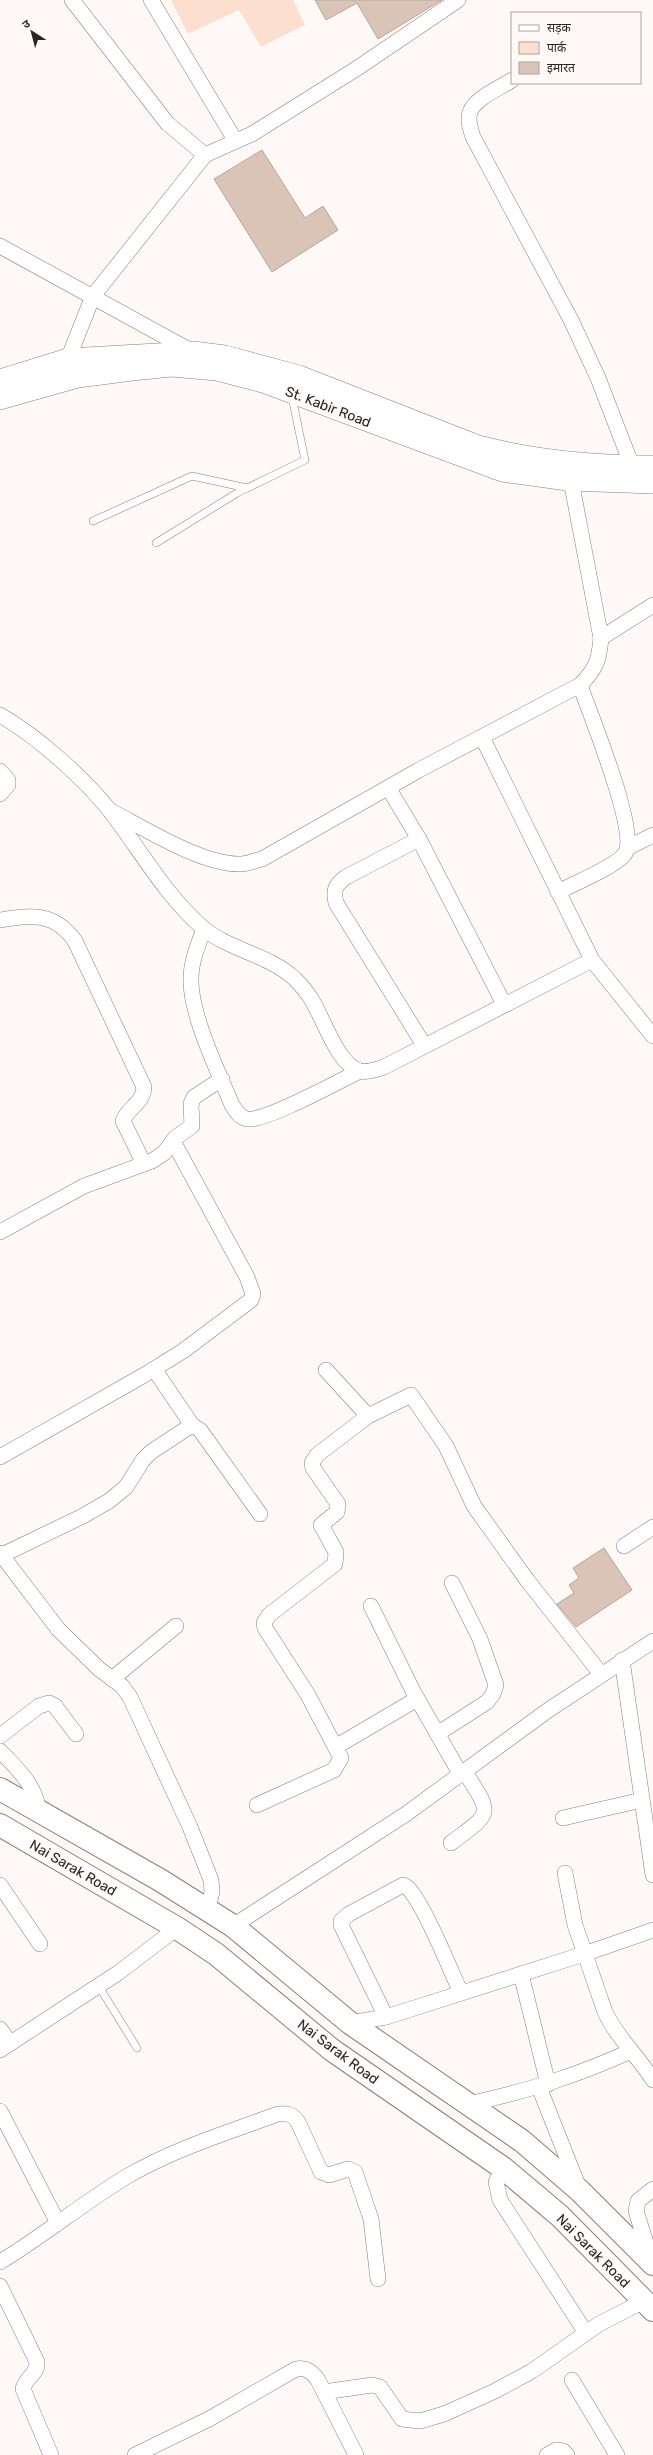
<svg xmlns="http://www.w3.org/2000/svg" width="653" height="2455" viewBox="0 0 653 2455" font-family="Rubik,'Noto Sans Devanagari',sans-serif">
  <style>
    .green { fill: #fcdfcf }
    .building { fill: #dac4b8; stroke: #baa599 }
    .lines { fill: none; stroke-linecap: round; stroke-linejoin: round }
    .lane-casing { stroke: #917d72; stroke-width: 8 }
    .street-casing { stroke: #917d72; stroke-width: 16 }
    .secondary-casing { stroke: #917d72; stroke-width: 22 }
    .primary-casing { stroke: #917d72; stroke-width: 24 }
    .lane { stroke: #fff; stroke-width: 7 }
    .street { stroke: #fff; stroke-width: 15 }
    .secondary { stroke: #fff; stroke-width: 21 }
    .primary { stroke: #fff; stroke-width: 22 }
    .labels { text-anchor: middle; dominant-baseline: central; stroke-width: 3; stroke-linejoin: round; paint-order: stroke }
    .street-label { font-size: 14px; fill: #2c2420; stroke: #fef9f6 }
  </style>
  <rect width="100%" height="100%" fill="#fef9f6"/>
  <!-- green -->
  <polygon class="green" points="171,0 293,0 305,25 261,47 239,10 188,34"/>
  <!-- building -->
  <g class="building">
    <polygon points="315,0 442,0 378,39 357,3 326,20"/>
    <polygon points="262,150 305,218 323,206 338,230 272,272 214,179"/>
    <polygon points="604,1548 632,1590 576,1627 557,1604 574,1593 569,1585 579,1578 573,1568"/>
  </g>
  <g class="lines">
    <!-- lane casing -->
    <g class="lane-casing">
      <g id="lane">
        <polyline points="93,521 192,476 247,488"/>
        <polyline points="156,543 237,493 305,460 292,397"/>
        <polyline points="98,1985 137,2048"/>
      </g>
    </g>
    <!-- street casing -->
    <g class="street-casing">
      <g id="street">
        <polyline points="72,0 167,123 205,155 252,134 356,69 458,0"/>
        <polyline points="151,0 235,140"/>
        <path d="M512,80C500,88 475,98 470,112C467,121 471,130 473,137L571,320L598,378L632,466"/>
        <polyline points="0,246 193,352"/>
        <polyline points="68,359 93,296 205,155"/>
        <polyline points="601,638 653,605"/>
        <path d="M0,715C38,737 84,778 111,812C141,851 165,895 203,928C229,950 268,954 295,979C300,984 306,991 310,997C323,1016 337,1065 360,1071C368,1073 377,1069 384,1067L592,960L653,1036"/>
        <polyline points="482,737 592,960"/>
        <polyline points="0,771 8,780 8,785 0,794"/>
        <polyline points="389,789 419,839 504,1004"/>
        <path d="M113,812C147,830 203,865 241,864C248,864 256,860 262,859L419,770L580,685C596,669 599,661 601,638L569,470"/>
        <path d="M419,839L346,877C335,885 333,890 336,903L424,1045"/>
        <polyline points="629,847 653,835"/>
        <path d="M558,892C573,884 614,867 624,855C641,835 589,712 580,685"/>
        <path d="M0,920C33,915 54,912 75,941L144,1087C143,1104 128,1107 123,1121L144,1164"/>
        <path d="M204,929C198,945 191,961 191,979C190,1014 218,1071 232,1105C236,1111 239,1117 247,1119C265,1122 339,1081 360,1071"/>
        <polyline points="0,1232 84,1186 152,1161 164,1153 175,1138 192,1126 191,1104 194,1097 222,1079"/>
        <polyline points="154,1369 192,1425"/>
        <polyline points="326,1370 368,1416"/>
        <polyline points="0,1457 146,1374 183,1351 251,1300 253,1294 247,1277 173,1141"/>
        <polyline points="624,1546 653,1527"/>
        <polyline points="0,1553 58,1629 99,1669 122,1686 130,1697 190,1827 211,1880 212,1892 210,1900 204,1909"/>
        <polyline points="2,1555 83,1516 109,1501 126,1487 143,1460 151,1452 192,1425 200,1430 260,1514"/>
        <polyline points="371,1606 414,1693 461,1775"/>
        <polyline points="622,1660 653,1875"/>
        <polyline points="112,1679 176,1626"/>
        <polyline points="437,1734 487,1702 493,1694 496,1685 480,1639 452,1583"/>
        <polyline points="0,1736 39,1706 49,1703 55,1706 76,1734"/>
        <polyline points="337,1746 417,1699"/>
        <path d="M0,1751C16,1767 36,1786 38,1809"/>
        <polyline points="257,1805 334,1770 341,1758 308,1695 265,1628 264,1623 269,1615 335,1564 336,1552 321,1525 337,1512 338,1504 313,1468 312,1463 317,1455 368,1416 411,1395 446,1446 474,1506 527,1580 601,1674"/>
        <polyline points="563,1818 642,1800"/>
        <path d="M451,1843C492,1812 493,1816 465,1772"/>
        <path d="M565,1873L575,1925L605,2012C617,2038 638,2056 653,2080"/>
        <polyline points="0,1885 40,1944"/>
        <polyline points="233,1926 406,1814 547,1711 653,1641"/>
        <polyline points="521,1974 548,2084"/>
        <path d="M386,2017L341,1925V1921L349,1914L403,1885C417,1886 453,1976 461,1993"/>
        <polyline points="350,2023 386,2017 584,1954 653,1930"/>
        <polyline points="0,2029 10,2043"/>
        <polyline points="0,2050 118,1973 177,1928"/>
        <polyline points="539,2087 579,2188"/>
        <path d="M468,2104C528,2091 576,2076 631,2051"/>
        <polyline points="0,2111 58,2223"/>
        <polyline points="503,2168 496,2182 500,2200 586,2333"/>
        <polyline points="651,2259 636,2211 638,2201 653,2189"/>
        <path d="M0,2262C43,2236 83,2203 126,2177C174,2149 226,2133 278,2114C288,2113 292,2114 298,2122L321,2172L329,2175L348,2169L355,2172L371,2219L378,2279"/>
        <path d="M0,2286L37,2362C38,2374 25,2378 23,2389L51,2455"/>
        <polyline points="572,2380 617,2455"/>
        <polyline points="324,2392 372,2385 380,2387 402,2419 420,2421 444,2414 495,2391 532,2371 599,2324 644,2301"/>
        <path d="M135,2455L209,2419L296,2369C306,2367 312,2372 318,2380L356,2455"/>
        <polyline points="547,2455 556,2450 563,2451 567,2455"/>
      </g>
    </g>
    <!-- secondary casing -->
    <g class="secondary-casing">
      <g id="secondary">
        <path d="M0,380L68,359L193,352L225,356L299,376L478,446C536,461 593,466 653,466"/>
        <polyline points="0,399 78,377 132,370 171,366 217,370 263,382 502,471 568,480 653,483"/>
      </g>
    </g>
    <!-- primary casing -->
    <g class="primary-casing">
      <g id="primary">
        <polyline points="0,1789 160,1880 233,1926 350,2023 522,2141 580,2191 653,2264"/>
        <polyline points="0,1825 177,1928 216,1954 332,2050 503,2168 560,2216 653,2310"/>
      </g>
    </g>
    <!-- lane -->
    <use href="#lane" class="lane"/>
    <!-- street -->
    <use href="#street" class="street"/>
    <!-- secondary -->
    <use href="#secondary" class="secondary"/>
    <!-- primary -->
    <use href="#primary" class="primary"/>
  </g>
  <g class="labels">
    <!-- street labels -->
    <g class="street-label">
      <text transform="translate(328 407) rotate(21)">St. Kabir Road</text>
      <text transform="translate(73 1868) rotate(30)">Nai Sarak Road</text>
      <text transform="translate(338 2052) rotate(37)">Nai Sarak Road</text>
      <text transform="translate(593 2251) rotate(45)">Nai Sarak Road</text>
    </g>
  </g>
  <!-- legend -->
  <rect x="511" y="12" width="130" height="72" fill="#fef9f6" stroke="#aaa4a0"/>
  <rect x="519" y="25" width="20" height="6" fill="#ffffff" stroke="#aaa4a0"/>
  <text x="547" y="32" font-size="12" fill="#2c2420">सड़क</text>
  <rect x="519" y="42" width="20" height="12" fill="#fcdfcf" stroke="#aaa4a0"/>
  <text x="547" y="52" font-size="12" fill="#2c2420">पार्क</text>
  <rect x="519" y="62" width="20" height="12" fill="#dac4b8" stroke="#aaa4a0"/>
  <text x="547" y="72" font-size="12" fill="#2c2420">इमारत</text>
  <!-- north arrow -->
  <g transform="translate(32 32) rotate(324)" stroke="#fef9f6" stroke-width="3" paint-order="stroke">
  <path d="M0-3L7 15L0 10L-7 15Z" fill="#2c2420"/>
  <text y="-6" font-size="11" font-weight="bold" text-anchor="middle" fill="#2c2420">उ</text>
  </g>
</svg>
